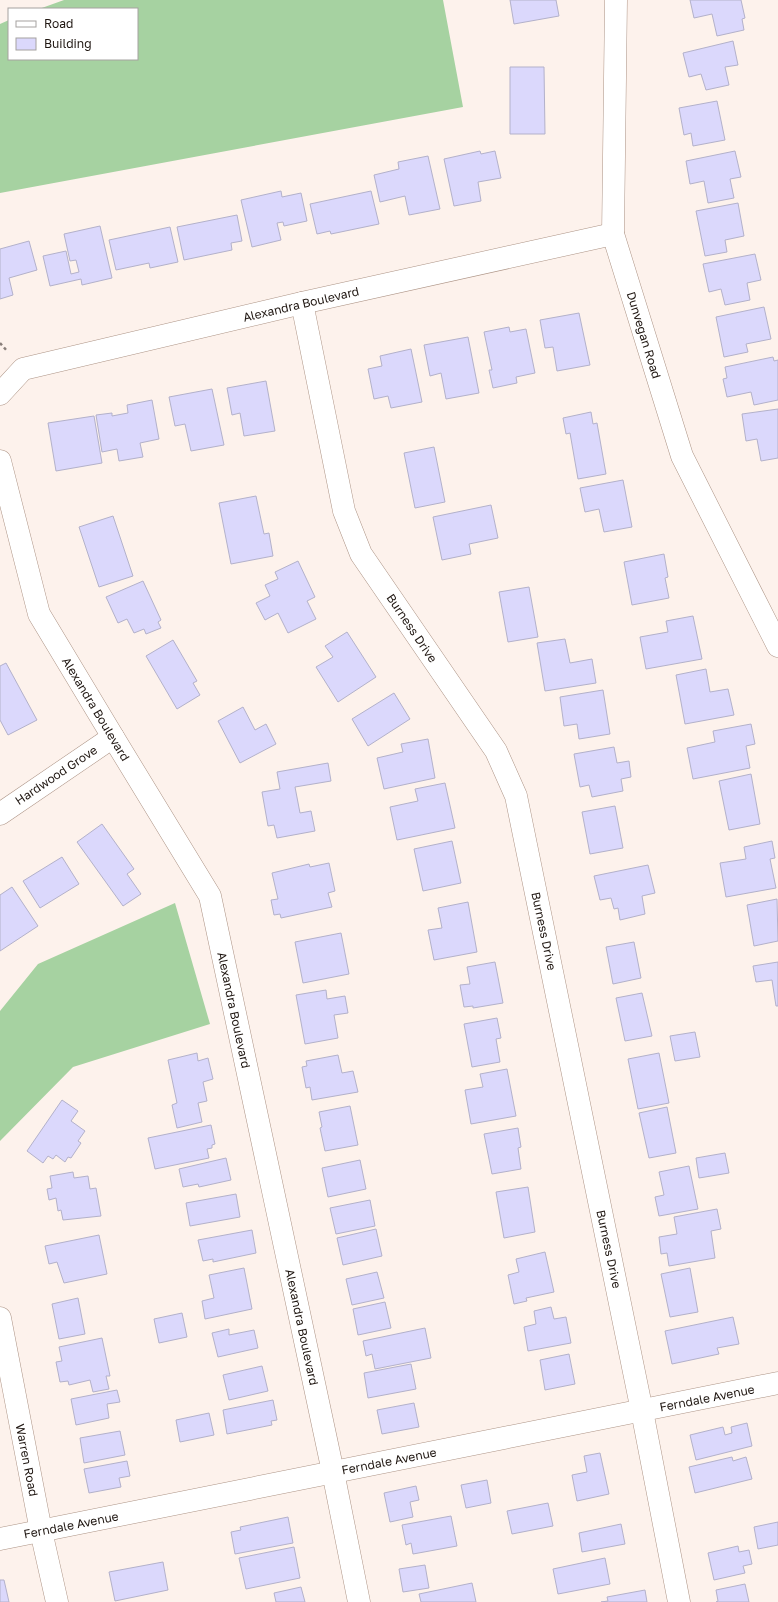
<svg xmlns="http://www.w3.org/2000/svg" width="778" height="1602" viewBox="0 0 778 1602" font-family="'Golos Text',sans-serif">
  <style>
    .forest { fill: #a6d2a1 }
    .building { fill: #dbd8fc; stroke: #b3b1ca }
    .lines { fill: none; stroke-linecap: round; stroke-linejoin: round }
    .minor-casing { stroke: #ad9486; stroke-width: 23 }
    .path { stroke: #897f7a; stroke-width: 2.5; stroke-dasharray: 3 3; stroke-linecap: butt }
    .minor { stroke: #fff; stroke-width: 22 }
    .labels { text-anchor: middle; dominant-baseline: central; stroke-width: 4; stroke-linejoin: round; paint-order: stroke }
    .street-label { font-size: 12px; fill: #1f1611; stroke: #fff }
  </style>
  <rect width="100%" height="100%" fill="#fdf2ec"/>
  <!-- forest -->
  <g class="forest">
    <polygon points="64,0 443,0 463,107 0,193 0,24 9,20 9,59 137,59 137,9 39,9"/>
    <polygon points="175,903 210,1024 73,1067 0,1141 0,1011 38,964"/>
  </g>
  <!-- building -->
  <g class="building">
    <polygon points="510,0 556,0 559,16 514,24"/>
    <polygon points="690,0 741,0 745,18 742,19 744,30 717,36 712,14 694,18"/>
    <polygon points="733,41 738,65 725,67 729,85 706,90 701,74 689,77 683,53"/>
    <polygon points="510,67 544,67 545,134 510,134"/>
    <polygon points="717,101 725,140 693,146 691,133 684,135 679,108"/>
    <polygon points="480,151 481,154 495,151 501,178 478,182 481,201 454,206 444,159"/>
    <polygon points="735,151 741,177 730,179 734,198 708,203 704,181 690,184 686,161"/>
    <polygon points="428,156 440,209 409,215 405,196 380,202 374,175 399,169 398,162"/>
    <polygon points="281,191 282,197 301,193 307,221 284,226 283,222 277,223 281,240 252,247 241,200"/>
    <polygon points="371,191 379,224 331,234 330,231 317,234 310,204"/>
    <polygon points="738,203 744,236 725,240 727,252 705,256 696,211"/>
    <polygon points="237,215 242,241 231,243 232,250 184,260 177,227"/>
    <polygon points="100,226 112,278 82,285 81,279 50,286 43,256 66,251 71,274 79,272 76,260 70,261 64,234"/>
    <polygon points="170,227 178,262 150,268 149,263 116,270 109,240"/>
    <polygon points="29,241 37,270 9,278 13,295 0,299 0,249"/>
    <polygon points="755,254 761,280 747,283 750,300 725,305 721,289 709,292 703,264"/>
    <polygon points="764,307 771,339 746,344 748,352 724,357 716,317"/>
    <polygon points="579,313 590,365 557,371 553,347 545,348 540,320"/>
    <polygon points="509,327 510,332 526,329 535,373 516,377 517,383 493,388 489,370 492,370 484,332"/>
    <polygon points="468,337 479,393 446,399 441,373 430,376 424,345"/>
    <polygon points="411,349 422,402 391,408 388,396 374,399 368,369 382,366 380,356"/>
    <polygon points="773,357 774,361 778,360 778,400 754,405 751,392 727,397 723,379 727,378 725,367"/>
    <polygon points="266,381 275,431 244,436 240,413 232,415 227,388"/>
    <polygon points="212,389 224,445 191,451 185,424 175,426 169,397"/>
    <polygon points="152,400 159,439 140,443 143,457 119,461 117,449 102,452 96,415 112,413 112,416 128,413 127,405"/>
    <polygon points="778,409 778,458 761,461 757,439 746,441 742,414"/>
    <polygon points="591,412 593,424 597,423 606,474 578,479 570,433 566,434 563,418"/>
    <polygon points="94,416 102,463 56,471 48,423"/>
    <polygon points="434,447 445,502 415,508 404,453"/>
    <polygon points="623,480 632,527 604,532 599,509 585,512 580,488"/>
    <polygon points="256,496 264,534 269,533 273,556 231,564 219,503"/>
    <polygon points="491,505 498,538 469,544 471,554 442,560 433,517"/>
    <polygon points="113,516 133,576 99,587 79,527"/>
    <polygon points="664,554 668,577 665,578 669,598 632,605 624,562"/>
    <polygon points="298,561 315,597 307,601 316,619 288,633 278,613 265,620 256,603 270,596 265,585 278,579 275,572"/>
    <polygon points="143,581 161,620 158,622 161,628 146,634 144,629 134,633 127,619 118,623 106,597"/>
    <polygon points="529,587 538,637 508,642 499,592"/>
    <polygon points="693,616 702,659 646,669 640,637 668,632 666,621"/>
    <polygon points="347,632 376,677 338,702 316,667 333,657 325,646"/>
    <polygon points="565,639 570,663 592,659 596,683 545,691 537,643"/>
    <polygon points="173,640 197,681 193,683 200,695 177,709 146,656"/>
    <polygon points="6,663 37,720 8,735 0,720 0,666"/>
    <polygon points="706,669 710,692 728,689 734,715 685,724 676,675"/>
    <polygon points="603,690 610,734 579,739 577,724 564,726 560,697"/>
    <polygon points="394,693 410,719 368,746 352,719"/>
    <polygon points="243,707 255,730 266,724 276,744 240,763 218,721"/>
    <polygon points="751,724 755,744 746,746 750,768 693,779 687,748 715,742 713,731"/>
    <polygon points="428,739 435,778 384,789 377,758 403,752 401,744"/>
    <polygon points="614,747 617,763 629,761 631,777 621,779 623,791 592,797 589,785 580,787 574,754"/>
    <polygon points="328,763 331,781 295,787 300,813 311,811 315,831 277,838 274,825 268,826 262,792 280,789 277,772"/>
    <polygon points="751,774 760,824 729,830 719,781"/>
    <polygon points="445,783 455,828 397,840 390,807 418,801 415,789"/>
    <polygon points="615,806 623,848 590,854 582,812"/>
    <polygon points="102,824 134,869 127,874 141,894 123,906 77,842"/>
    <polygon points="452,841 461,883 423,891 414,849"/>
    <polygon points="772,841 775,858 770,859 776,888 726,897 720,863 746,859 744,847"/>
    <polygon points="62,857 79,884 40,908 23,881"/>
    <polygon points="329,863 335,891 328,893 332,907 281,918 280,914 274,915 271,900 278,899 272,873 309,864 310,867"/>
    <polygon points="648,865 655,893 642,896 645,914 620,920 618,908 614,909 611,898 600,900 594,876"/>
    <polygon points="12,887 38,926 0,951 0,895"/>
    <polygon points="777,899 778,941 754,946 747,905"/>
    <polygon points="468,902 477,952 434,960 428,930 442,928 438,908"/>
    <polygon points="341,933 349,974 303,983 295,942"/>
    <polygon points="634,942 641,978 613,984 606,947"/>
    <polygon points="495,962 503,1003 473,1008 473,1006 464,1007 460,985 470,984 467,967"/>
    <polygon points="778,962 778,1006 776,1006 772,980 756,982 753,966"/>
    <polygon points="326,990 327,999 345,996 348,1013 334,1015 338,1038 305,1044 296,995"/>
    <polygon points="642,993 652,1036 625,1041 616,998"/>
    <polygon points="497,1018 501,1038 496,1039 500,1062 472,1067 464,1024"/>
    <polygon points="695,1032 700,1057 675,1061 670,1036"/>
    <polygon points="197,1053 198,1061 208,1058 213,1079 203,1082 207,1101 198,1103 202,1122 177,1128 172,1105 177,1103 168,1060"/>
    <polygon points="659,1053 669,1103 638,1109 628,1059"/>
    <polygon points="338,1055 342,1073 353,1071 358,1092 312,1100 310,1087 306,1088 302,1067 307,1066 306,1061"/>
    <polygon points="507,1069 516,1116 471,1124 465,1090 483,1087 480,1074"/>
    <polygon points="62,1100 78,1111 71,1121 85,1131 78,1141 81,1143 71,1158 68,1157 65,1162 56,1155 53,1159 48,1156 43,1163 27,1151"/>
    <polygon points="350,1106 358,1145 325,1151 320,1128 322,1127 319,1112"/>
    <polygon points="667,1107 676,1153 649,1158 639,1113"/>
    <polygon points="211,1125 215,1144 212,1145 212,1148 207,1149 209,1158 155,1169 148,1138"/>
    <polygon points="518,1128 521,1147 518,1148 521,1169 492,1174 484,1134"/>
    <polygon points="725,1153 729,1173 699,1178 696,1158"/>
    <polygon points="226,1158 231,1180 199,1187 198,1184 183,1187 179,1169"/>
    <polygon points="360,1160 366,1189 328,1197 322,1168"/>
    <polygon points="689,1166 698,1209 659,1216 655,1197 664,1195 659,1172"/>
    <polygon points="73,1172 74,1178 88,1176 90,1189 96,1188 101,1216 63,1220 61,1210 58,1211 56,1198 49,1200 47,1189 52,1188 50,1176"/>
    <polygon points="528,1187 535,1232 504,1238 496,1192"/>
    <polygon points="236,1194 240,1217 190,1226 186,1203"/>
    <polygon points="370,1200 375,1226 336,1234 330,1208"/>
    <polygon points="717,1209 721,1229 711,1231 715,1258 669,1266 667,1253 661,1254 659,1237 677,1234 674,1217"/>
    <polygon points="376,1229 382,1256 343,1265 337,1238"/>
    <polygon points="252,1230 256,1253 213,1262 213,1259 203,1261 198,1240"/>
    <polygon points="99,1235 107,1274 64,1283 57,1262 49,1264 45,1246"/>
    <polygon points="545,1252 554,1292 526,1298 527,1301 514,1304 508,1275 519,1272 516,1259"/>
    <polygon points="244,1268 252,1309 205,1319 202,1301 214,1298 209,1275"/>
    <polygon points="690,1268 698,1312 670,1317 661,1274"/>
    <polygon points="377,1272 384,1298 352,1305 346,1279"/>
    <polygon points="78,1298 85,1334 59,1339 52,1304"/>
    <polygon points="385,1302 391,1328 358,1335 353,1309"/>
    <polygon points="551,1307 554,1319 566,1317 571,1343 528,1351 524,1327 536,1324 534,1311"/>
    <polygon points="182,1313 187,1337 159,1343 154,1319"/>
    <polygon points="733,1317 739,1344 717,1348 719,1354 672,1364 665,1331"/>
    <polygon points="425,1328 431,1358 375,1369 372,1354 366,1356 363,1341"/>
    <polygon points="229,1329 229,1335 254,1330 258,1348 218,1357 212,1333"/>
    <polygon points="102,1338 110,1376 106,1376 109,1389 93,1392 90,1380 69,1385 68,1381 60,1382 56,1362 62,1361 59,1347"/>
    <polygon points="569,1354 575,1384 545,1390 540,1360"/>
    <polygon points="411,1364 416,1389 368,1398 364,1373"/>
    <polygon points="262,1366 268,1391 229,1400 223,1375"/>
    <polygon points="117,1390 120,1402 107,1404 109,1418 76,1425 71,1399"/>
    <polygon points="273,1400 277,1420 271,1421 272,1425 227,1434 223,1410"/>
    <polygon points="414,1403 419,1427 382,1434 377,1410"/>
    <polygon points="209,1413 214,1435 180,1442 176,1420"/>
    <polygon points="747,1423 752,1446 696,1460 690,1435 723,1427 725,1435 732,1433 731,1427"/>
    <polygon points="120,1431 125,1455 84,1463 80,1438"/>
    <polygon points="600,1453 609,1494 577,1501 572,1475 587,1472 584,1456"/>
    <polygon points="732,1457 733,1461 746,1457 752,1479 695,1493 689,1467"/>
    <polygon points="127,1461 130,1476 119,1478 121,1487 89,1493 84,1469"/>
    <polygon points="487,1480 491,1503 466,1508 461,1485"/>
    <polygon points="416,1486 419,1500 410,1502 413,1517 390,1522 384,1493"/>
    <polygon points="548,1503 553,1526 512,1534 507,1511"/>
    <polygon points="451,1516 457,1546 413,1554 411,1543 406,1545 402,1525"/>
    <polygon points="288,1517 293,1543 235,1554 231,1532 241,1530 240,1527"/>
    <polygon points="778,1522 778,1545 758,1549 754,1527"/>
    <polygon points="621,1524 625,1544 582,1552 579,1533"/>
    <polygon points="738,1546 739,1552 749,1550 752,1564 743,1566 745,1573 714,1580 708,1553"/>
    <polygon points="294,1547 300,1578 246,1589 239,1558"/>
    <polygon points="605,1558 610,1584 558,1594 553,1569"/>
    <polygon points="163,1562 168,1590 115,1601 109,1572"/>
    <polygon points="425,1565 429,1588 403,1592 399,1569"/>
    <polygon points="0,1580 4,1580 9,1602 0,1602"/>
    <polygon points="472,1583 476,1602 421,1602 419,1594"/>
    <polygon points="745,1584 749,1602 716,1602 718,1601 716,1590"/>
    <polygon points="301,1587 305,1602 276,1602 274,1593"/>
    <polygon points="645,1590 647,1602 601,1602 608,1601 607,1597"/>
  </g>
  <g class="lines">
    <!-- minor casing -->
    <g class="minor-casing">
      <g id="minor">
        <polyline points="616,0 613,234 682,456 778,646"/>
        <polyline points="302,303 344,511 361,554 496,751 516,796 642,1411 679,1602"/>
        <polyline points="0,394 23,369 302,303 613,234"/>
        <polyline points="0,461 39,614 113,737 210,896 333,1472 359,1602"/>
        <polyline points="0,814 113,737"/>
        <polyline points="0,1318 41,1531 57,1602"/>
        <polyline points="0,1539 778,1383"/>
      </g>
    </g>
    <!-- path -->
    <polyline class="path" points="0,343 8,352"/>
    <!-- minor -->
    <use href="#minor" class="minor"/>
  </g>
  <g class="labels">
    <!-- street labels -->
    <g class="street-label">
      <text transform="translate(301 304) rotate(-13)">Alexandra Boulevard</text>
      <text transform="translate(644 335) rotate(73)">Dunvegan Road</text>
      <text transform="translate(412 628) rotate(56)">Burness Drive</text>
      <text transform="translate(96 709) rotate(59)">Alexandra Boulevard</text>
      <text transform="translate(56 775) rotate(-34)">Hardwood Grove</text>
      <text transform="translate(544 931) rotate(78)">Burness Drive</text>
      <text transform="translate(234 1010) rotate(78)">Alexandra Boulevard</text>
      <text transform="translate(609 1249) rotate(78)">Burness Drive</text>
      <text transform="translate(302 1327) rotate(78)">Alexandra Boulevard</text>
      <text transform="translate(707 1398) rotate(-11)">Ferndale Avenue</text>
      <text transform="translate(27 1460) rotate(79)">Warren Road</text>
      <text transform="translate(389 1461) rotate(-11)">Ferndale Avenue</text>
      <text transform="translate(71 1525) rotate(-11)">Ferndale Avenue</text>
    </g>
  </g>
  <!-- legend -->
  <rect x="8" y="8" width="130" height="52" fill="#ffffff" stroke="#a5a2a0"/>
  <rect x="16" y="21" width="20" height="6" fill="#ffffff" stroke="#a5a2a0"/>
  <text x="44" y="28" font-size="12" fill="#1f1611">Road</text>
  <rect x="16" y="38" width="20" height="12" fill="#dbd8fc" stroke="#a5a2a0"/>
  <text x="44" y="48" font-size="12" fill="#1f1611">Building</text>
</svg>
